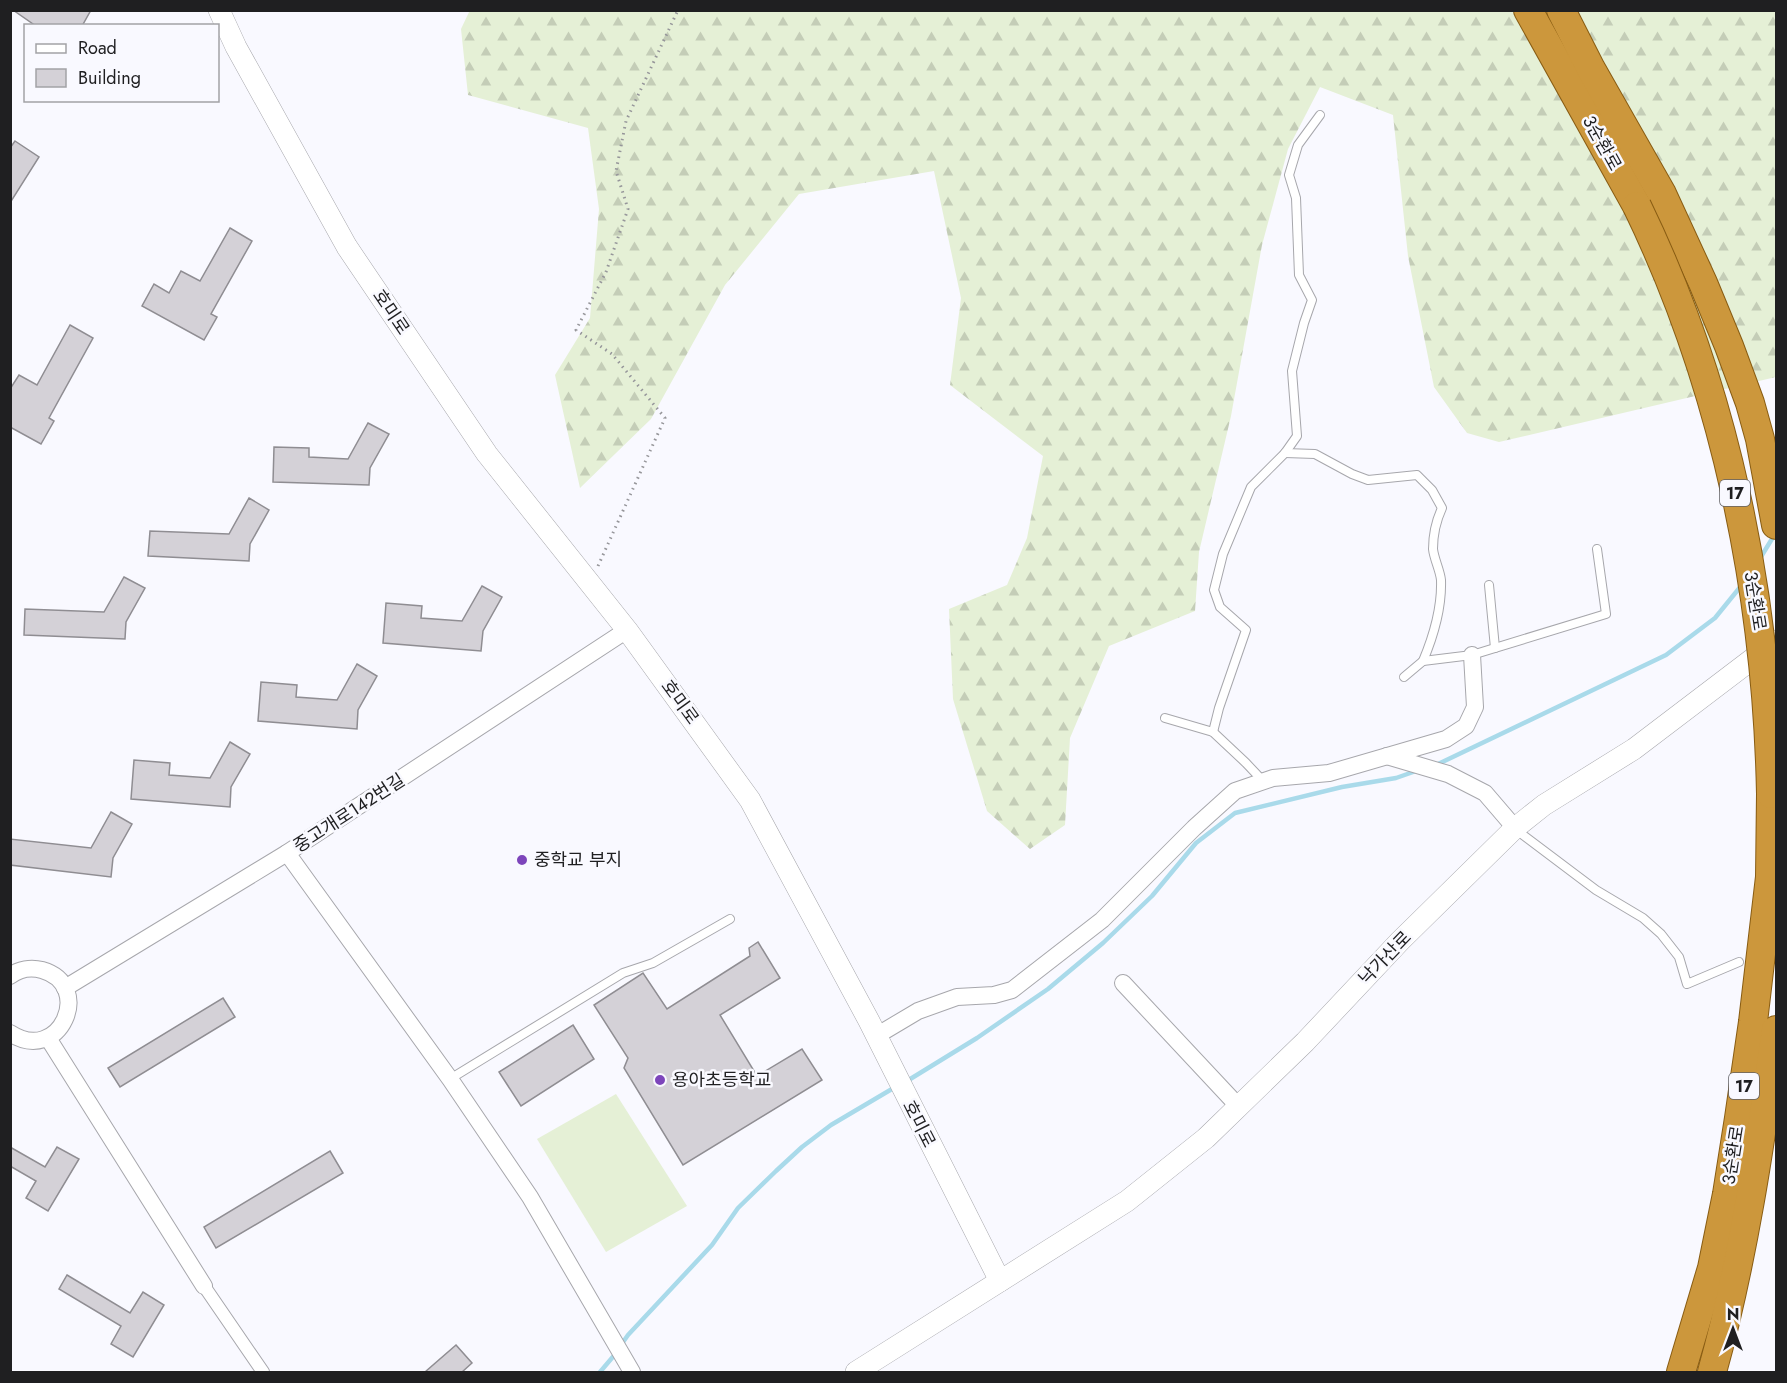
<svg xmlns="http://www.w3.org/2000/svg" width="1787" height="1383" viewBox="0 0 1787 1383" font-family="Jost,'Noto Sans KR',sans-serif">
  <style>
    .forest { fill: url(#forest-firs) }
    .pitch { fill: #e5f0d6 }
    .lines { fill: none; stroke-linecap: round; stroke-linejoin: round }
    .stream { stroke: #a9daea; stroke-width: 4.5 }
    .building { fill: #d4d1d7; stroke: #8f8d92; stroke-width: 1.5 }
    .service-casing { stroke: #a7a7ac; stroke-width: 10 }
    .pedestrian-casing { stroke: #a7a7ac; stroke-width: 14 }
    .minor-casing { stroke: #a7a7ac; stroke-width: 18 }
    .tertiary-casing { stroke: #a7a7ac; stroke-width: 22 }
    .trunk-casing { stroke: #885c13; stroke-width: 30 }
    .path { stroke: #96969a; stroke-width: 3; stroke-dasharray: 1.5 4.5; stroke-linecap: butt }
    .service { stroke: #fff; stroke-width: 8 }
    .pedestrian { stroke: #fff; stroke-width: 12 }
    .minor { stroke: #fff; stroke-width: 16 }
    .tertiary { stroke: #fff; stroke-width: 21 }
    .trunk { stroke: #cc973c; stroke-width: 28 }
    .trunk-bridge-casing { stroke: #885c13; stroke-width: 30; stroke-linecap: butt }
    .trunk-bridge { stroke: #cc973c; stroke-width: 28 }
    .poi-dot { fill: #7d45bb; stroke: #f9f9ff; stroke-width: 2 }
    .labels { text-anchor: middle; dominant-baseline: central; stroke-width: 5; stroke-linejoin: round; paint-order: stroke }
    .shield { fill: #f9f9ff; stroke: #606064; stroke-width: 1.5 }
    .shield-label { font-size: 16px; font-weight: bold; fill: #1f1f21 }
    .street-label { font-size: 18px; fill: #1f1f21; stroke: #f9f9ff }
    .poi-label { font-size: 18px; fill: #1f1f21; stroke: #f9f9ff; text-anchor: start }
  </style>
  <defs>
    <pattern id="forest-firs" width="22" height="20" patternUnits="userSpaceOnUse" patternTransform="scale(1.5)"><rect width="22" height="20" fill="#e5f0d6"/><path d="M5 1l3.5 6h-7zM16 11l3.5 6h-7z" fill="#c4cdb7"/></pattern>
  </defs>
  <rect width="100%" height="100%" fill="#f9f9ff"/>
  <!-- forest -->
  <polygon class="forest" points="470,10 1776,11 1776,377 1499,442 1467,433 1434,387 1408,256 1393,115 1320,87 1288,149 1262,245 1231,416 1199,552 1195,611 1109,646 1070,738 1065,825 1030,849 987,811 953,699 949,609 1007,585 1027,538 1043,456 950,385 961,298 934,171 799,194 725,285 651,419 580,488 555,375 590,318 599,209 588,128 468,95 461,29"/>
  <!-- pitch -->
  <polygon class="pitch" points="616,1094 687,1206 606,1252 537,1139"/>
  <g class="lines">
    <!-- stream -->
    <g class="stream">
      <polyline points="1759,560 1775,534"/>
      <polyline points="1436,765 1666,655 1715,618 1741,586"/>
      <polyline points="907,1081 977,1038 1048,989 1103,943 1152,896 1196,843 1235,813 1342,787 1396,778 1416,771"/>
      <polyline points="621,1345 628,1335 712,1245 738,1208 776,1171 802,1147 831,1125 897,1086"/>
      <polyline points="600,1372 617,1352"/>
    </g>
  </g>
  <!-- building -->
  <g class="building">
    <polygon points="13,10 91,10 82,26 36,26"/>
    <polygon points="15,141 39,157 10,203 10,148"/>
    <polygon points="230,228 252,241 211,314 217,317 204,340 142,306 154,284 169,293 181,271 200,281"/>
    <polygon points="70,325 93,338 49,418 54,421 41,444 10,427 10,389 19,375 37,385"/>
    <polygon points="368,423 389,434 370,468 369,485 273,482 274,447 309,448 309,457 348,459"/>
    <polygon points="249,498 269,510 250,544 249,561 148,556 150,531 229,534"/>
    <polygon points="124,577 145,588 126,622 125,639 24,635 25,609 104,612"/>
    <polygon points="482,586 502,597 483,631 481,651 383,643 386,603 422,606 421,618 462,621"/>
    <polygon points="357,664 377,676 358,710 357,729 258,721 261,682 297,685 296,697 337,700"/>
    <polygon points="230,742 250,754 231,787 230,807 131,799 134,760 170,763 169,775 210,778"/>
    <polygon points="111,812 132,824 113,858 111,877 10,865 10,839 91,848"/>
    <polygon points="758,942 780,978 720,1015 757,1076 802,1049 822,1080 683,1165 624,1068 628,1058 594,1005 643,973 667,1009 750,956 749,948"/>
    <polygon points="223,998 235,1017 120,1087 108,1068"/>
    <polygon points="573,1025 594,1059 521,1106 499,1072"/>
    <polygon points="10,1147 45,1167 57,1147 79,1159 48,1211 26,1198 36,1181 10,1166"/>
    <polygon points="330,1151 343,1173 216,1248 204,1227"/>
    <polygon points="67,1275 130,1313 143,1292 164,1305 133,1357 111,1344 121,1326 59,1289"/>
    <polygon points="456,1345 472,1363 462,1372 425,1372"/>
  </g>
  <g class="lines">
    <!-- service casing -->
    <g class="service-casing">
      <g id="service">
        <path d="M1285,453L1315,454L1352,474L1368,480L1417,475L1432,490L1442,508C1436,521 1433,535 1433,549C1434,559 1440,570 1441,580C1442,609 1434,635 1423,661"/>
        <polyline points="1489,585 1495,648"/>
        <polyline points="1404,677 1423,661 1472,655 1606,614 1597,549"/>
        <polyline points="1165,718 1213,732 1246,763 1263,781"/>
        <polyline points="1213,732 1219,708 1246,630 1220,607 1214,590 1223,554 1251,487 1285,453 1297,436 1292,371 1304,323 1312,300 1299,275 1296,198 1289,175 1298,145 1320,115"/>
        <polyline points="1515,829 1596,890 1643,918 1661,934 1679,957 1687,984 1739,962"/>
        <polyline points="450,1079 623,973 653,963 730,919"/>
      </g>
    </g>
    <!-- pedestrian casing -->
    <g class="pedestrian-casing">
      <polyline id="pedestrian" points="204,1286 263,1372"/>
    </g>
    <!-- minor casing -->
    <g class="minor-casing">
      <g id="minor">
        <polyline points="1387,756 1448,774 1485,793 1515,828"/>
        <polyline points="287,853 450,1079 530,1197 632,1372"/>
        <path d="M10,976C19,969 31,967 42,970C95,985 60,1066 10,1033"/>
        <polyline points="1123,983 1239,1107"/>
        <polyline points="65,988 287,853 627,630"/>
        <polyline points="876,1036 918,1011 957,997 994,995 1012,990 1102,920 1194,828 1235,791 1273,778 1329,773 1446,739 1466,726 1475,707 1472,655"/>
        <polyline points="48,1038 204,1286"/>
      </g>
    </g>
    <!-- tertiary casing -->
    <g class="tertiary-casing">
      <g id="tertiary">
        <polyline points="219,10 236,47 347,247 487,454 627,630 750,800 869,1021 1000,1281"/>
        <polyline points="856,1372 1127,1201 1206,1138 1305,1042 1400,941 1515,828 1544,805 1634,749 1776,641"/>
      </g>
    </g>
    <!-- trunk casing -->
    <g class="trunk-casing">
      <g id="trunk">
        <polyline points="1528,10 1637,206"/>
        <polyline points="1561,10 1591,69 1662,194 1703,283 1729,346 1750,403 1760,439 1776,525"/>
        <polyline points="1681,1372 1712,1268 1727,1194 1739,1118 1753,1022 1770,877 1771,794"/>
        <path d="M1712,1372C1743,1261 1760,1145 1776,1030"/>
      </g>
    </g>
    <!-- path -->
    <polyline class="path" points="598,566 665,418 612,354 576,330 606,272 628,209 616,171 626,121 678,10"/>
    <!-- service -->
    <use href="#service" class="service"/>
    <!-- pedestrian -->
    <use href="#pedestrian" class="pedestrian"/>
    <!-- minor -->
    <use href="#minor" class="minor"/>
    <!-- tertiary -->
    <use href="#tertiary" class="tertiary"/>
    <!-- trunk -->
    <use href="#trunk" class="trunk"/>
    <!-- trunk-bridge casing -->
    <g class="trunk-bridge-casing">
      <path id="trunk-bridge" d="M1637,206C1725,387 1767,594 1771,794"/>
    </g>
    <!-- trunk-bridge -->
    <use href="#trunk-bridge" class="trunk-bridge"/>
  </g>
  <!-- markers -->
  <g class="poi-dot">
    <circle cx="522" cy="860" r="6"/>
    <circle cx="660" cy="1080" r="6"/>
  </g>
  <g class="labels">
    <!-- shield labels -->
    <g class="shield">
      <rect x="1720" y="480" width="30" height="26" rx="4.5"/>
      <rect x="1729" y="1073" width="30" height="26" rx="4.5"/>
    </g>
    <g class="shield-label">
      <text x="1735" y="493">17</text>
      <text x="1744" y="1086">17</text>
    </g>
    <!-- street labels -->
    <g class="street-label">
      <text transform="translate(1602 143) rotate(61)">3순환로</text>
      <text transform="translate(391 312) rotate(56)">호미로</text>
      <text transform="translate(1755 601) rotate(81)">3순환로</text>
      <text transform="translate(680 702) rotate(54)">호미로</text>
      <text transform="translate(349 813) rotate(-33)">중고개로142번길</text>
      <text transform="translate(1385 958) rotate(-46)">낙가산로</text>
      <text transform="translate(919 1124) rotate(63)">호미로</text>
      <text transform="translate(1733 1155) rotate(-81)">3순환로</text>
    </g>
    <!-- poi labels -->
    <g class="poi-label">
      <text x="534" y="860">중학교 부지</text>
      <text x="672" y="1080">용아초등학교</text>
    </g>
  </g>
  <!-- border -->
  <rect width="1787" height="1383" fill="none" stroke="#1f1f21" stroke-width="24"/>
  <!-- legend -->
  <rect x="24" y="24" width="195" height="78" fill="#f9f9ff" stroke="#a2a2a6" stroke-width="1.5"/>
  <rect x="36" y="44" width="30" height="9" fill="#ffffff" stroke="#a2a2a6" stroke-width="1.5"/>
  <text x="78" y="54" font-size="18" fill="#1f1f21">Road</text>
  <rect x="36" y="69" width="30" height="18" fill="#d4d1d7" stroke="#a2a2a6" stroke-width="1.5"/>
  <text x="78" y="84" font-size="18" fill="#1f1f21">Building</text>
  <!-- north arrow -->
  <g transform="translate(1733 1329)" stroke="#f9f9ff" stroke-width="4.5" paint-order="stroke">
  <path d="M0-4.5L10 22L0 15L-10 22Z" fill="#1f1f21"/>
  <text y="-9" font-size="16" font-weight="bold" text-anchor="middle" fill="#1f1f21">N</text>
  </g>
</svg>
